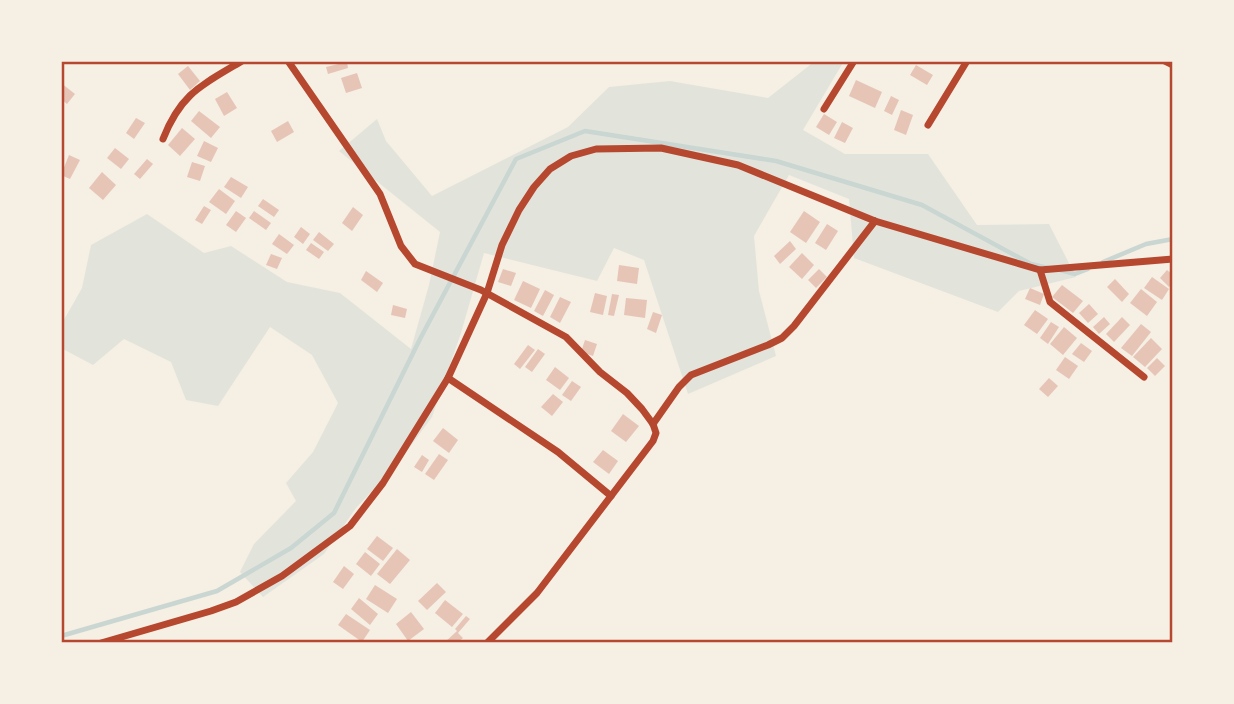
<svg xmlns="http://www.w3.org/2000/svg" width="1234" height="704" viewBox="0 0 1234 704" font-family="Barlow,sans-serif">
  <style>
    .green { fill: #e2e4dc }
    .lines { fill: none; stroke-linecap: round; stroke-linejoin: round }
    .stream { stroke: #c9d6d2; stroke-width: 4.5 }
    .building { fill: #e6c5b7 }
    .minor { stroke: #b5482f; stroke-width: 7 }
    .neatline { fill: none; stroke: #b5482f; stroke-width: 2.5 }
  </style>
  <rect width="100%" height="100%" fill="#f6efe4"/>
  <!-- green -->
  <polygon class="green" points="815,61 844,61 803,130 845,154 928,154 977,225 1049,224 1076,277 1019,291 998,312 854,258 849,199 789,175 754,236 759,291 776,356 688,394 644,260 614,248 597,281 484,253 461,333 432,417 396,466 356,508 324,554 263,597 240,572 254,544 296,501 286,483 313,452 338,403 312,355 270,327 218,406 186,400 171,362 124,339 93,365 61,348 61,325 82,288 91,245 147,214 204,253 231,246 287,282 340,293 411,349 429,285 440,232 339,151 377,119 386,141 432,196 568,127 609,87 670,81 768,98"/>
  <g class="lines">
    <!-- stream -->
    <g class="stream">
      <polyline points="1103,262 1146,244 1173,239"/>
      <polyline points="1060,270 1075,274 1088,269"/>
      <polyline points="61,636 217,591 291,548 334,513 420,339 516,159 585,131 776,161 922,205 1031,264 1048,268"/>
    </g>
  </g>
  <!-- building -->
  <g class="building">
    <polygon points="347,62 348,68 328,74 326,67"/>
    <polygon points="916,65 933,75 927,85 910,75"/>
    <polygon points="188,66 200,81 190,90 178,74"/>
    <polygon points="357,73 362,88 346,93 341,78"/>
    <polygon points="856,80 882,92 875,108 849,96"/>
    <polygon points="61,83 75,94 67,104 61,99"/>
    <polygon points="227,92 237,108 224,116 215,99"/>
    <polygon points="891,96 899,100 892,115 884,111"/>
    <polygon points="901,110 913,115 906,135 894,130"/>
    <polygon points="199,111 220,127 211,138 191,121"/>
    <polygon points="824,114 837,122 829,135 816,127"/>
    <polygon points="136,118 145,123 134,139 126,133"/>
    <polygon points="288,121 294,132 277,142 271,131"/>
    <polygon points="842,122 853,128 845,143 834,138"/>
    <polygon points="182,128 195,139 180,156 168,145"/>
    <polygon points="204,141 218,148 211,162 197,156"/>
    <polygon points="115,148 129,159 121,169 107,158"/>
    <polygon points="69,155 80,160 70,179 61,175"/>
    <polygon points="147,159 153,164 140,179 134,174"/>
    <polygon points="192,162 205,166 200,181 187,177"/>
    <polygon points="102,172 116,185 103,200 89,188"/>
    <polygon points="231,177 248,187 241,198 224,187"/>
    <polygon points="219,189 235,201 226,214 209,202"/>
    <polygon points="263,199 279,210 274,217 258,206"/>
    <polygon points="204,206 211,210 202,224 195,220"/>
    <polygon points="353,207 363,215 352,231 342,223"/>
    <polygon points="236,211 246,218 236,232 226,225"/>
    <polygon points="254,211 271,223 266,230 249,218"/>
    <polygon points="804,211 820,222 806,243 790,232"/>
    <polygon points="827,224 838,231 826,250 815,243"/>
    <polygon points="301,227 310,234 303,244 294,237"/>
    <polygon points="319,232 334,244 328,251 313,240"/>
    <polygon points="279,234 294,245 287,254 272,244"/>
    <polygon points="790,241 796,249 780,264 774,256"/>
    <polygon points="311,243 324,252 319,259 306,250"/>
    <polygon points="802,253 814,265 802,279 789,267"/>
    <polygon points="271,254 282,258 277,269 266,265"/>
    <polygon points="619,265 639,268 637,284 617,281"/>
    <polygon points="503,269 516,273 511,286 498,282"/>
    <polygon points="819,269 827,277 816,288 808,280"/>
    <polygon points="1167,270 1173,275 1173,283 1169,287 1160,278"/>
    <polygon points="366,271 383,283 377,292 361,280"/>
    <polygon points="1152,277 1169,289 1162,300 1144,288"/>
    <polygon points="1115,279 1129,294 1122,302 1107,287"/>
    <polygon points="523,281 540,289 531,308 514,300"/>
    <polygon points="1062,285 1083,301 1073,313 1052,297"/>
    <polygon points="1030,288 1044,294 1040,305 1025,299"/>
    <polygon points="1141,289 1157,302 1147,316 1130,303"/>
    <polygon points="545,290 554,295 543,316 534,311"/>
    <polygon points="595,293 607,296 603,315 590,312"/>
    <polygon points="612,294 619,295 614,316 608,315"/>
    <polygon points="560,297 571,302 560,323 550,317"/>
    <polygon points="626,298 647,300 645,318 624,315"/>
    <polygon points="1089,304 1098,314 1088,323 1079,313"/>
    <polygon points="393,305 407,309 405,318 391,315"/>
    <polygon points="1035,310 1048,319 1037,334 1024,325"/>
    <polygon points="653,312 662,315 656,333 647,329"/>
    <polygon points="1104,317 1110,324 1099,334 1093,327"/>
    <polygon points="1122,317 1130,325 1114,342 1106,334"/>
    <polygon points="1051,322 1059,327 1048,344 1040,338"/>
    <polygon points="1141,324 1151,332 1132,356 1121,348"/>
    <polygon points="1064,327 1077,338 1063,355 1050,344"/>
    <polygon points="1151,338 1162,349 1145,367 1133,357"/>
    <polygon points="585,340 597,344 593,356 581,352"/>
    <polygon points="1081,343 1092,351 1084,362 1072,354"/>
    <polygon points="528,345 535,350 520,369 514,364"/>
    <polygon points="538,349 545,354 532,372 525,367"/>
    <polygon points="1065,357 1078,366 1069,379 1056,370"/>
    <polygon points="1157,358 1165,366 1155,376 1147,368"/>
    <polygon points="555,367 569,378 560,390 546,380"/>
    <polygon points="1049,378 1058,386 1048,397 1039,389"/>
    <polygon points="572,381 581,387 571,401 562,395"/>
    <polygon points="553,394 563,402 552,416 541,407"/>
    <polygon points="623,414 639,426 626,442 611,431"/>
    <polygon points="443,428 458,440 449,453 433,441"/>
    <polygon points="603,450 618,461 609,474 593,462"/>
    <polygon points="439,454 448,460 434,480 425,474"/>
    <polygon points="422,455 429,460 422,472 414,467"/>
    <polygon points="377,536 393,548 383,561 367,549"/>
    <polygon points="397,549 410,560 390,584 377,574"/>
    <polygon points="365,552 380,564 371,576 356,564"/>
    <polygon points="344,566 354,574 343,589 333,582"/>
    <polygon points="437,583 446,592 427,610 418,601"/>
    <polygon points="375,585 397,599 388,613 366,599"/>
    <polygon points="359,598 378,614 370,625 351,609"/>
    <polygon points="445,600 463,614 452,627 435,613"/>
    <polygon points="411,612 424,629 408,641 396,624"/>
    <polygon points="346,614 370,630 362,642 338,625"/>
    <polygon points="466,616 470,619 458,633 463,638 457,643 444,643 457,631 455,629"/>
  </g>
  <g class="lines">
    <!-- minor -->
    <g class="minor">
      <polyline points="288,61 380,194 401,246 415,264 481,290 566,337 600,372 627,393 642,409 653,424 656,433 653,441 537,593 487,643"/>
      <polyline points="1165,61 1173,65"/>
      <polyline points="824,109 854,61"/>
      <polyline points="928,125 967,61"/>
      <path d="M163,139C181,93 202,85 242,61"/>
      <polyline points="1040,270 1050,302 1144,377"/>
      <polyline points="448,378 558,452 611,496"/>
      <polyline points="653,424 679,387 691,375 768,345 782,338 794,326 875,221"/>
      <polyline points="101,643 211,611 236,602 282,576 350,526 383,483 448,378 487,293 502,245 519,210 534,187 550,169 571,156 596,149 661,148 738,165 875,221 1040,270 1173,259"/>
    </g>
  </g>
  <!-- border -->
  <rect width="1234" height="704" fill="none" stroke="#f6efe4" stroke-width="126"/>
  <rect x="63" y="63" width="1108" height="578" class="neatline"/>
</svg>
